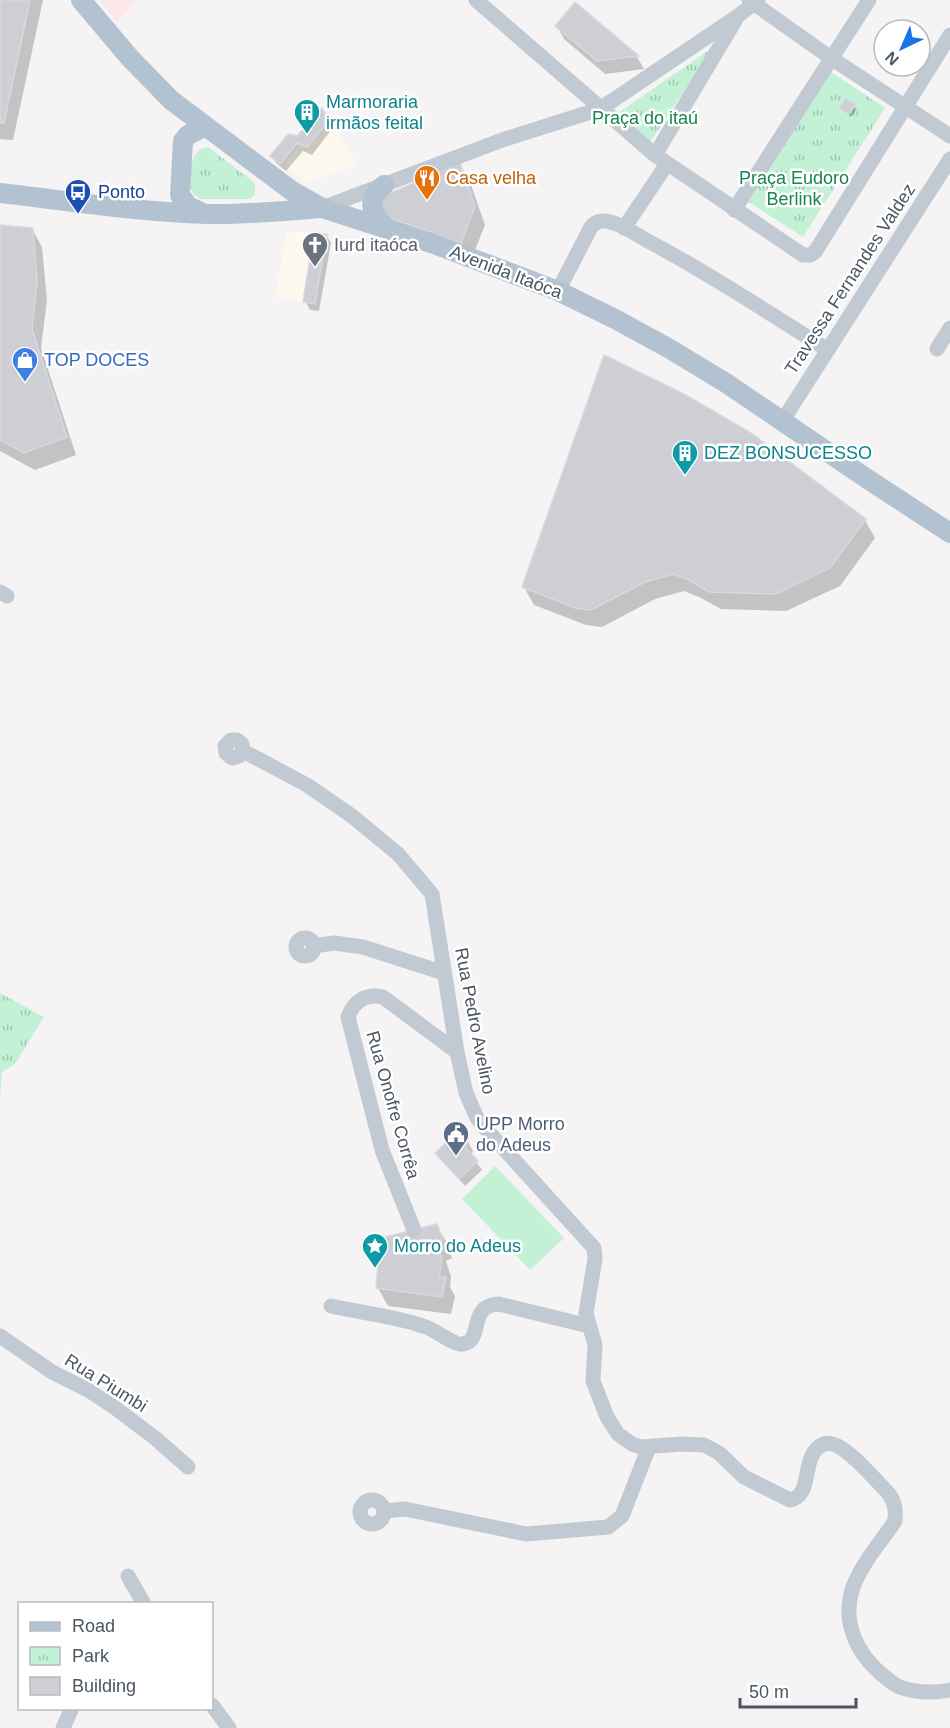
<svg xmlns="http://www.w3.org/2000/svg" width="950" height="1728" viewBox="0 0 950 1728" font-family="Arial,sans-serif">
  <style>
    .commercial { fill: #fdf9ef }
    .medical { fill: #fce8e6 }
    .grass { fill: #c3f1d5 }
    .park { fill: url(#park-tufts) }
    .shadow { fill: #0003 }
    .building { fill: #cdcfd5; stroke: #d7d9de; stroke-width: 1.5 }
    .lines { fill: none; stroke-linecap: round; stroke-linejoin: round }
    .minor { stroke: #c1cad2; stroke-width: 15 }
    .major { stroke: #b3c2d1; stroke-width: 20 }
    .labels { text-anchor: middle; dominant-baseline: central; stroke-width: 5; stroke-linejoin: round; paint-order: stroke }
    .culture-label { font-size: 18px; fill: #0d838f; stroke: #fff; text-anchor: start }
    .park-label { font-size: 18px; fill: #17864f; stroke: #fff }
    .food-label { font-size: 18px; fill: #c56008; stroke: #fff; text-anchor: start }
    .transit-label { font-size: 18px; fill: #164399; stroke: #fff; text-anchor: start }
    .worship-label { font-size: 18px; fill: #5b616d; stroke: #fff; text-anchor: start }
    .street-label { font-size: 18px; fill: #4a5661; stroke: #fff }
    .shop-label { font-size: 18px; fill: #366cbe; stroke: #fff; text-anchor: start }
    .service-label { font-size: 18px; fill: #4e5e75; stroke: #fff; text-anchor: start }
  </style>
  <defs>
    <pattern id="park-tufts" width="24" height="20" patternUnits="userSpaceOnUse" patternTransform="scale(1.5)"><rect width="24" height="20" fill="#c3f1d5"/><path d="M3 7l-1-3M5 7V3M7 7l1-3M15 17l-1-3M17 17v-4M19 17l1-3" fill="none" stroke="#a0c6b0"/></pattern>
  </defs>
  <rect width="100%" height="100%" fill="#f5f3f3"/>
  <!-- commercial -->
  <g class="commercial">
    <polygon points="331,120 357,166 306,182 282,165 299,145 307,149"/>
    <polygon points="287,232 313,232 302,302 275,297"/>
  </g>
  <!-- medical -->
  <polygon class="medical" points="100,0 136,0 117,22"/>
  <!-- grass -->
  <polygon class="grass" points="495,1166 564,1238 530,1270 462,1199"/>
  <!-- park -->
  <g class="park">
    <polygon points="709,50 710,52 651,141 649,141 618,116 621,111"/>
    <polygon points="831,72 885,108 803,237 749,202 749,195"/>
    <path d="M208,147L255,183V194L251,199H200L193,194C188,180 188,149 208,147Z"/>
    <polygon points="0,993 44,1017 15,1064 2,1072 0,1100"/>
  </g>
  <!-- shadow -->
  <g class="shadow">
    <polygon points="0,0 43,0 13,140 0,139"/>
    <polygon points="575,4 637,57 644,69 605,74 564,39 557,26"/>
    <polygon points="854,106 857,109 851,117 841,108"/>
    <polygon points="322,110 332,129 312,155 303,151 286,171 277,164 272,156 297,138"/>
    <polygon points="460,165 470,182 485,225 471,260 401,235 382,208"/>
    <polygon points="0,226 32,229 42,247 47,300 41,348 76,455 35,470 0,451"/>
    <polygon points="326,235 331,243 319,311 310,310 305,301"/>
    <polygon points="750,435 865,520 875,538 840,586 786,611 721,609 701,598 684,591 655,599 602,627 586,625 534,605 524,587"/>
    <polygon points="464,1135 473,1151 471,1155 482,1170 465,1186 442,1161 437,1153"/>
    <polygon points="437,1226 447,1243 452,1258 446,1261 451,1277 450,1287 455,1296 451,1314 388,1306 378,1288"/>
  </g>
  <!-- building -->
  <g class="building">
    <polygon points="0,0 30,0 4,123 0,123"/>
    <polygon points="575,2 639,56 597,61 555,26"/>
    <polygon points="845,98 856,104 849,114 839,108"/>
    <polygon points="322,108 329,120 307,147 297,143 280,164 270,156 288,134 297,136"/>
    <polygon points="460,163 475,206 461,243 390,218 380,208 381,197"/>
    <polygon points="0,225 33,228 37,281 32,329 67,437 24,453 0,440"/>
    <polygon points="314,233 327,234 315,304 303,302"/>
    <polygon points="604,355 684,394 751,433 866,519 830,568 776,594 709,592 689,580 673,574 645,582 591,610 575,608 522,587"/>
    <polygon points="462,1132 468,1138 466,1148 478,1161 459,1179 435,1153 456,1133"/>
    <polygon points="437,1224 443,1240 437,1243 442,1259 439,1277 446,1277 442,1297 376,1288 378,1265 369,1241"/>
  </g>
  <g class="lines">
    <!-- minor -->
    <g class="minor">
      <polyline points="476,0 655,155 803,255 810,255 815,252 950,35"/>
      <polyline points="749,0 831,58 950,136"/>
      <polyline points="655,155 735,21"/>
      <polyline points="322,208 505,139 600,109 738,16 758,0"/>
      <polyline points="734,210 869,0"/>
      <polyline points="624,228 667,164"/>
      <path d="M558,291L591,227C594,224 597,221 602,221C618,221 635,234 648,241C710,274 769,313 828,350"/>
      <polyline points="937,349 950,328"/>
      <polyline points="783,420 950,159"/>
      <polyline points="0,592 7,596"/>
      <path d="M243,751L239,756L232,758L226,753L225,746L231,740H237L242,744L243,751L307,785L352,816L398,854L432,894L457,1052L466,1093L477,1118L484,1127L594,1248L595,1259L586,1313L595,1345L593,1381L607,1417L618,1434L632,1444L641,1447L682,1444L704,1445L719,1453L744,1477L790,1500C815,1495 799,1454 824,1444C841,1437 877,1482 889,1494C895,1503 896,1509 895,1521C881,1542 862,1563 853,1587C841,1622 857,1655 885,1677C889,1680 894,1685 900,1687C916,1693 934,1693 950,1690"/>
      <circle cx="305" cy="947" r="9"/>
      <polyline points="313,946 334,943 363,947 444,973"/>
      <path d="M414,1230L382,1150L348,1017C354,1001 366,993 383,997L457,1052"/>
      <path d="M331,1306C362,1313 396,1316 426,1327C435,1330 455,1346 463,1344C484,1341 467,1305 499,1304L589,1326"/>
      <polyline points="0,1336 52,1372 88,1390 114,1407 155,1438 188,1467"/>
      <circle cx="372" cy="1512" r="12"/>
      <polyline points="384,1511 405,1509 526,1534 608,1527 622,1516 649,1447"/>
      <polyline points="128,1576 144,1604"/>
      <polyline points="212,1705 229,1728"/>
      <polyline points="63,1728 72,1708"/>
    </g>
    <!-- major -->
    <g class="major">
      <polyline points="81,0 130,58 171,100 292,191 322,208 434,244 558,291 615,319 670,349 726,383 866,478 950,533"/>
      <path d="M384,185C364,201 372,217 390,230"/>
      <path d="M0,193C69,201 138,212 207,214C245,215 284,211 322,208"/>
      <polyline points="201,212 188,206 180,195 183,141 188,135 204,127"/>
    </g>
  </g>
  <!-- icons -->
  <defs>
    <g id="building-pin" transform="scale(1.35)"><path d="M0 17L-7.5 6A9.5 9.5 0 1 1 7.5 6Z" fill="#0f9aa8" stroke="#fff"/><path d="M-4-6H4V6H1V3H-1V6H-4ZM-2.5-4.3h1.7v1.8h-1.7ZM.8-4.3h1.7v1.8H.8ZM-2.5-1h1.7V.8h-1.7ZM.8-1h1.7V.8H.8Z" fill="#fff"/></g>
    <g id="restaurant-pin" transform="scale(1.35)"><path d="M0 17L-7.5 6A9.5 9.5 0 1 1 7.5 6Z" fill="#e8710a" stroke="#fff"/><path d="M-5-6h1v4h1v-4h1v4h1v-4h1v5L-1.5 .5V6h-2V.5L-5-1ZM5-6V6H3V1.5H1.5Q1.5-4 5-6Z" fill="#fff"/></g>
    <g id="bus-pin" transform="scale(1.35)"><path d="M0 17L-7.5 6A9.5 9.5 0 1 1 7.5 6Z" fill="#1a4fb4" stroke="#fff"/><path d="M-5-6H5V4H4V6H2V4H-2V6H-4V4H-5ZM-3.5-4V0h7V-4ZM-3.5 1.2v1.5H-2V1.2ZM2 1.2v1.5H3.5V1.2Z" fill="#fff"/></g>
    <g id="church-pin" transform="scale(1.35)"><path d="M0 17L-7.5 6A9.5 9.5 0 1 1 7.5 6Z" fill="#6b7280" stroke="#fff"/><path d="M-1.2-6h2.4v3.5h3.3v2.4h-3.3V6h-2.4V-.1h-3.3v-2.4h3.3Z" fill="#fff"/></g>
    <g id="shop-pin" transform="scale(1.35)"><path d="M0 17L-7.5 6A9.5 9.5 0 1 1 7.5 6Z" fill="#3f7fe0" stroke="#fff"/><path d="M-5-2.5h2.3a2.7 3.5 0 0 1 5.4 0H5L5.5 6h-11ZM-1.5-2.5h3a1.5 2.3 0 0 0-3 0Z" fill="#fff"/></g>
    <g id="civic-pin" transform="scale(1.35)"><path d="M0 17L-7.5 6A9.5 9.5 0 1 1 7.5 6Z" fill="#5c6f8a" stroke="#fff"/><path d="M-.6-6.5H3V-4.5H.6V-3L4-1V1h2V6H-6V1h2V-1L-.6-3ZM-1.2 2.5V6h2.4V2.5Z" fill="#fff"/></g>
    <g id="sight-pin" transform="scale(1.35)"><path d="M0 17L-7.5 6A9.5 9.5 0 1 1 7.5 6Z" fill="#0f9aa8" stroke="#fff"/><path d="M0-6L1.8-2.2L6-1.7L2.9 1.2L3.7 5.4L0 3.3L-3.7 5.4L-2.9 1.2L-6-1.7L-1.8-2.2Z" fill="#fff"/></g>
  </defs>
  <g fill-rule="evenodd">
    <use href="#building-pin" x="307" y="112"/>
    <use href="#restaurant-pin" x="427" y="178"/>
    <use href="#bus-pin" x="78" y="192"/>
    <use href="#church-pin" x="315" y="245"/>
    <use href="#shop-pin" x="25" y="360"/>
    <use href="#building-pin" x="685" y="453"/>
    <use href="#civic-pin" x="456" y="1134"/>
    <use href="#sight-pin" x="375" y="1246"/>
  </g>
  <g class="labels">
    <!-- culture labels -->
    <g class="culture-label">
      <text x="326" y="102">Marmoraria<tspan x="326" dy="21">irmãos feital</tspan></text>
      <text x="704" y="453">DEZ BONSUCESSO</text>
      <text x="394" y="1246">Morro do Adeus</text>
    </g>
    <!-- park labels -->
    <g class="park-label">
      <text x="645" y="118">Praça do itaú</text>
      <text x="794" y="178">Praça Eudoro<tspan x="794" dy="21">Berlink</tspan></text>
    </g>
    <!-- food labels -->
    <g class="food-label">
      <text x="446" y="178">Casa velha</text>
    </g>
    <!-- transit labels -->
    <g class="transit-label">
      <text x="98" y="192">Ponto</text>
    </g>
    <!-- worship labels -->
    <g class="worship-label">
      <text x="334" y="245">Iurd itaóca</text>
    </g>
    <!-- street labels -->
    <g class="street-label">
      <text transform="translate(506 272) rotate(21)">Avenida Itaóca</text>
      <text transform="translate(850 279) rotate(-57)">Travessa Fernandes Valdez</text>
      <text transform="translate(475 1021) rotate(79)">Rua Pedro Avelino</text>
      <text transform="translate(393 1105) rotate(74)">Rua Onofre Corrêa</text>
      <text transform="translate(106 1383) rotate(32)">Rua Piumbi</text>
    </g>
    <!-- shop labels -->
    <g class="shop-label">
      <text x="44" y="360">TOP DOCES</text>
    </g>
    <!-- service labels -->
    <g class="service-label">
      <text x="476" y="1124">UPP Morro<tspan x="476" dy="21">do Adeus</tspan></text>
    </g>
  </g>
  <!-- legend -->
  <rect x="18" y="1602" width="195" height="108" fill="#ffffff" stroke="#b7bbc0" stroke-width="1.5"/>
  <rect x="30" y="1622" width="30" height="9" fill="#b3c2d1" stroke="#b7bbc0" stroke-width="1.5"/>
  <text x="72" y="1632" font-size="18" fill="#4a5661">Road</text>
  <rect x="30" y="1647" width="30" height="18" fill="url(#park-tufts)" stroke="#b7bbc0" stroke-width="1.5"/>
  <text x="72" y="1662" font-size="18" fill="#4a5661">Park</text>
  <rect x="30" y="1677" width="30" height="18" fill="#cdcfd5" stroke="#b7bbc0" stroke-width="1.5"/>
  <text x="72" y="1692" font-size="18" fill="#4a5661">Building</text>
  <!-- north arrow -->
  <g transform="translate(902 48) rotate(224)"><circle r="28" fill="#ffffff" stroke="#b7bbc0" stroke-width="1.5"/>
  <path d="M0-4.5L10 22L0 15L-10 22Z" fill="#1a73e8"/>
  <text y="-9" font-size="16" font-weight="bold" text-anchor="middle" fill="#4a5661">N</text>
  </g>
  <!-- scale -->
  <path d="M740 1698v9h116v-9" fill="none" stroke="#4a5661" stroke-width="3"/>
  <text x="749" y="1698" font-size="18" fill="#4a5661" stroke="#ffffff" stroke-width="4.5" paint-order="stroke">50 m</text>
</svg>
